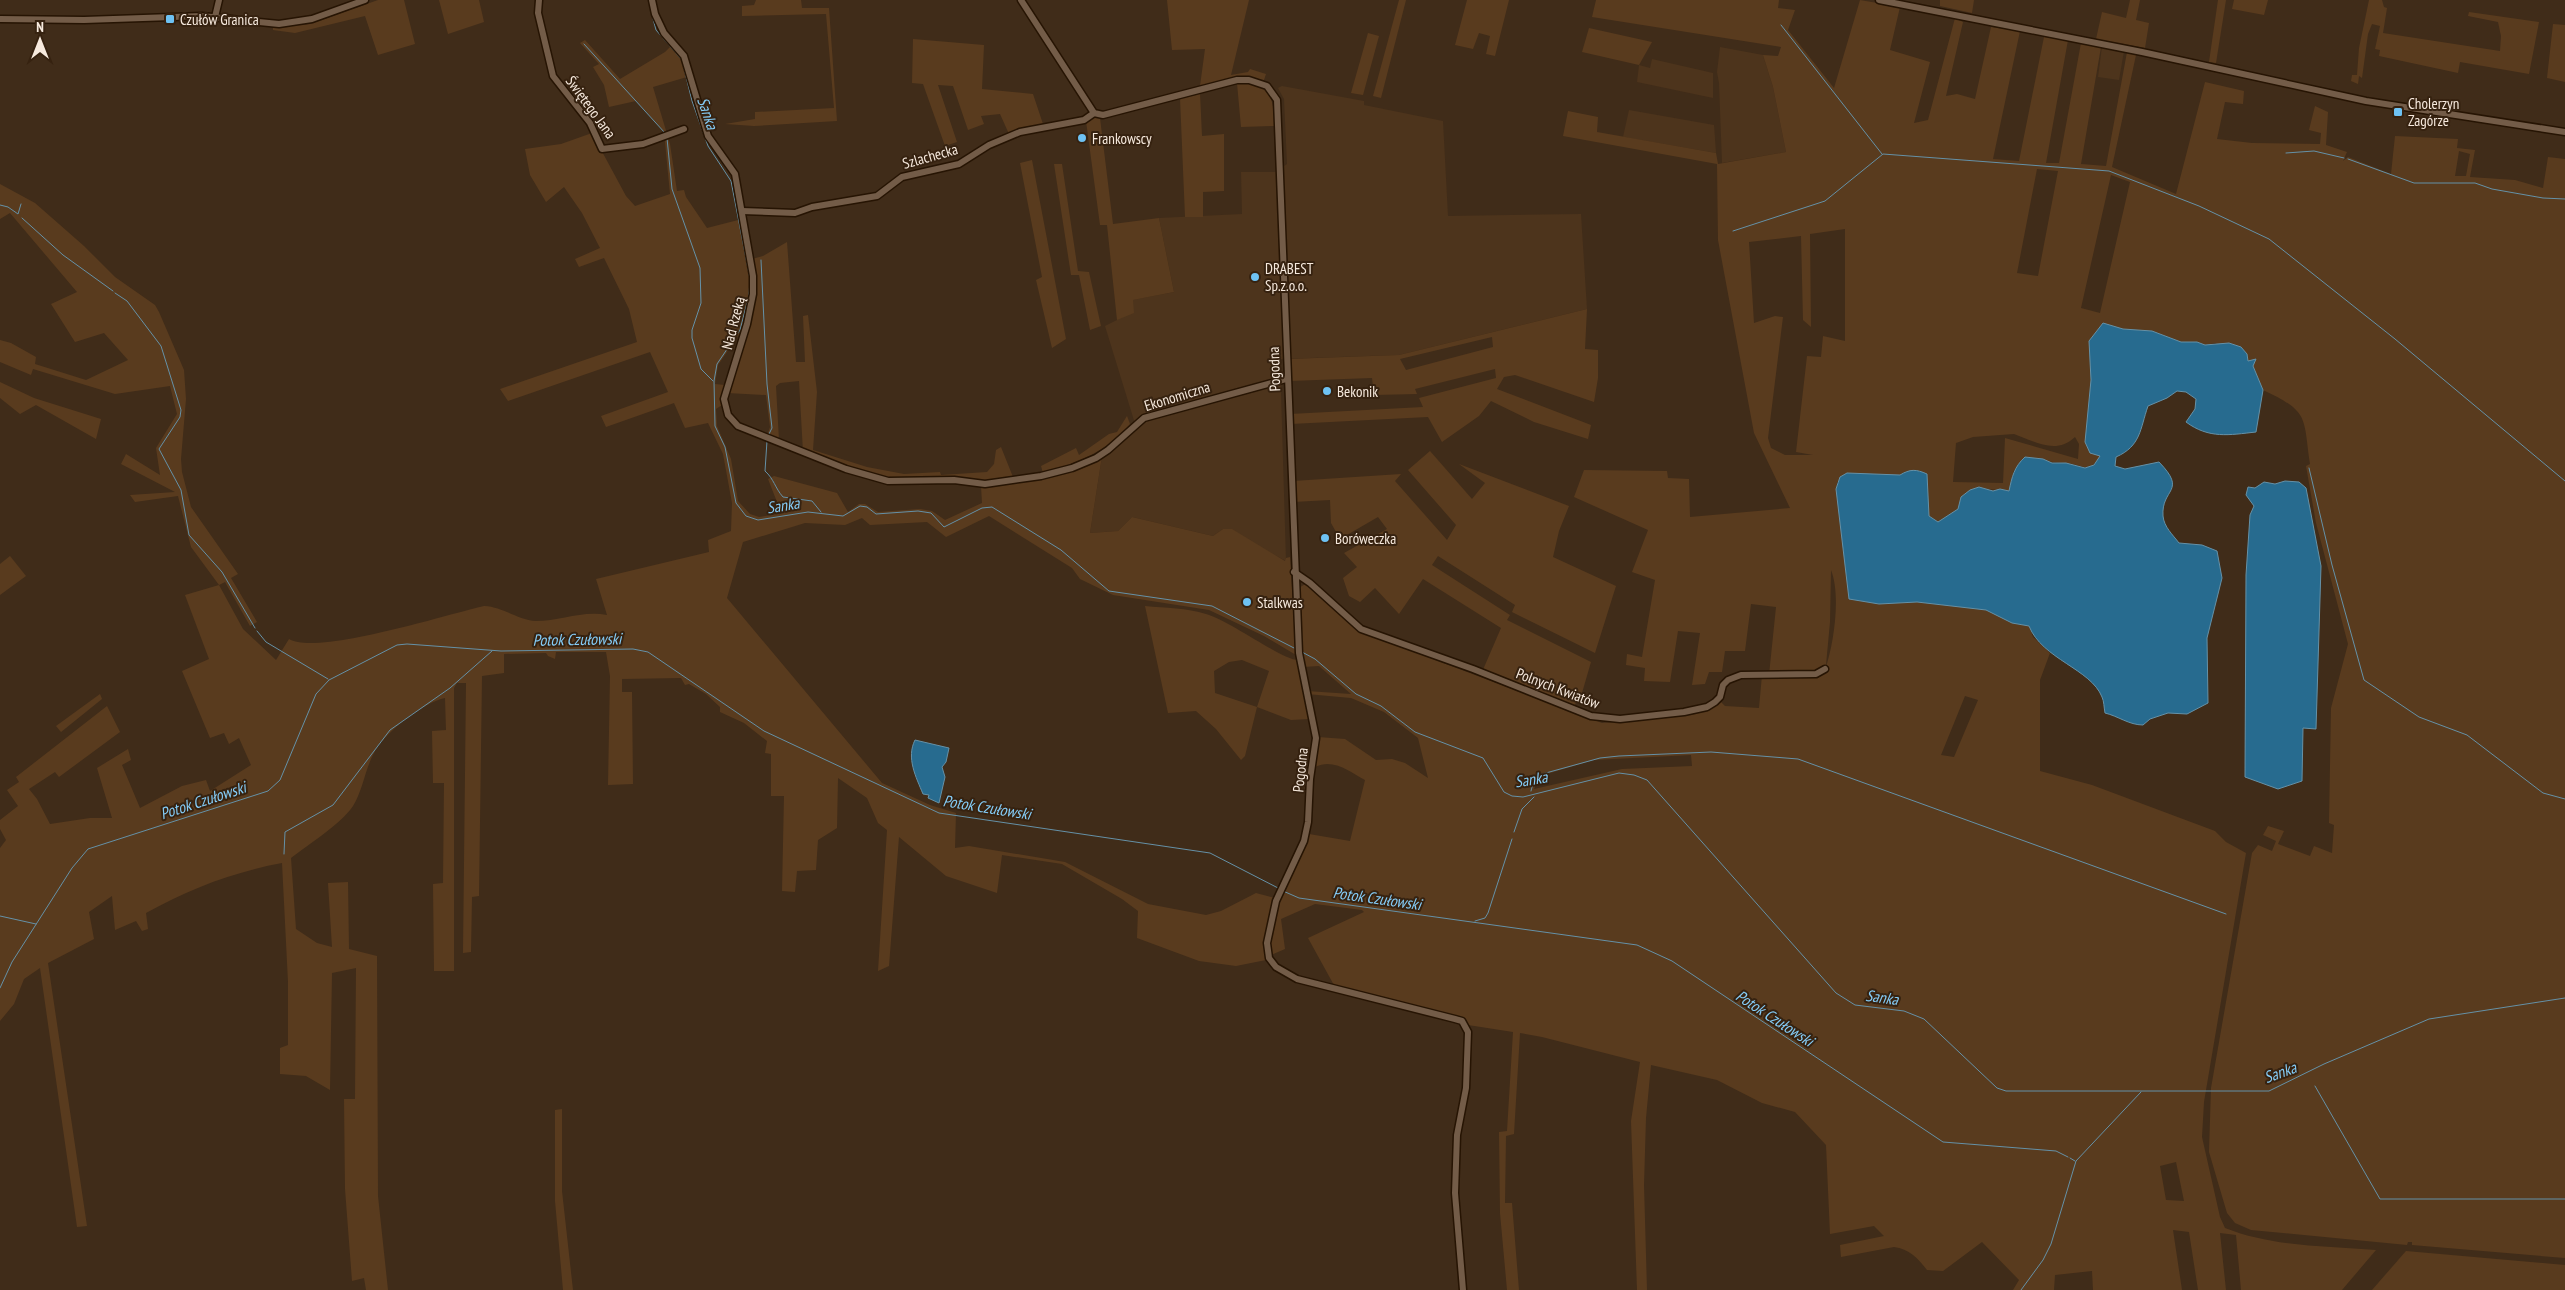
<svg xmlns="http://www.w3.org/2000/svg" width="2565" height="1290" viewBox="0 0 2565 1290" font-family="'PT Sans Narrow',sans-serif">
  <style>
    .built { fill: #4d341c }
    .green { fill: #593b1e; fill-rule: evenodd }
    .water { fill: #276b8f; stroke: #6591a7 }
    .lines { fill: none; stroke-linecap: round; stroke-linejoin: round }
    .stream { stroke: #6591a7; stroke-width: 1 }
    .minor-casing { stroke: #261403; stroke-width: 9 }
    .minor { stroke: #735c48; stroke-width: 6 }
    .poi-dot { fill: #6ec2f3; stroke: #362210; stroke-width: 2 }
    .labels { text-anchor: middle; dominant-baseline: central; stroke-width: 4; stroke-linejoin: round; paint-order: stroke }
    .poi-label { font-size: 15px; fill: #f7eade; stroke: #362210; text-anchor: start }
    .street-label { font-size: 15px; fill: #f7eade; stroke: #362210 }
    .water-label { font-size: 16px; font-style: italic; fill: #85cdf8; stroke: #362210 }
  </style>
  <rect width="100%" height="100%" fill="#402c19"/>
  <!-- built -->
  <g class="built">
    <polygon points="1720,47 1763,55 1773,87 1786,152 1722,163 1719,83 1717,72"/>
    <polygon points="2102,47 2124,51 2119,80 2098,77"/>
    <polygon points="1652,59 1713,73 1713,98 1637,82 1639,65 1650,68"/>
    <polygon points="1282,86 1364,101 1364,105 1443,121 1448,216 1581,214 1587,309 1399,355 1280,359 1286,561 1223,529 1213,536 1132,517 1118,531 1090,533 1102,456 1136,427 1105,326 1117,320 1132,300 1174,292 1159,218 1242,214 1241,172 1275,172 1287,164 1284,99 1278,88"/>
    <polygon points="1629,110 1714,125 1716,153 1623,137"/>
  </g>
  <!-- green -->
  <g class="green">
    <polygon points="378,0 404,0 415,44 378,55 365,16 295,33 273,30 273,27 310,24"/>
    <polygon points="439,0 479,0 484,22 448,34"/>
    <polygon points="756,0 801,0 802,8 829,8 837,121 754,126 725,124 755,119 755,112 834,108 826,14 742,16 742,6 754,5"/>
    <polygon points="1167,0 1249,0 1231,75 1248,72 1250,69 1266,74 1264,80 1238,77 1200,86 1205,49 1172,50"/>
    <polygon points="1399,0 1406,0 1381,98 1373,96"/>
    <polygon points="1467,0 1509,0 1495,56 1486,54 1490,36 1479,33 1473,49 1455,45"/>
    <path d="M1596,0H1779L1778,8L1795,10L1788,30L1834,88L1860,0L1900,7L1890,50L1930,62L1914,123L1928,120L1955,18L1963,22L1946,96L1957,94L1975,99L1991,27L2020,31L1993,159L2019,161L2044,37L2068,40L2046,163H2059L2081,43L2101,47L2081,164L2106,166L2127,52L2136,55L2112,167L2176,194L2205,82L2244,91L2243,104L2225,102L2217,139L2252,143L2320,144L2321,133L2309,130L2315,106L2328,112L2326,145L2347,152L2343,161L2348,157L2391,174L2395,136L2458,139L2457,148L2475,150L2470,177L2515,180L2543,188L2548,157L2565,159V1258L2412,1245V1242H2408L2407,1245L2251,1230L2235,1223L2227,1213L2209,1152L2211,1088L2252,853L2258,845L2272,851L2276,841L2263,835L2268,826L2284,831L2278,844L2310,856L2314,846L2332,853L2334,825L2329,823L2331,708L2348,644L2316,523L2306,466L2310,464C2303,417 2310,412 2263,390L2253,366L2248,361L2215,343L2205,345L2197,342H2181L2152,331L2123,329L2089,342L2091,380L2085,442L2101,456C2088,474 2084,465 2066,463C2057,462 2051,463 2043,459L2014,470L2009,491C1998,489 1990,490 1979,488L1961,497L1958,509L1938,522L1929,516L1907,471L1900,475L1837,482L1849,599L1879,604L1917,602L1986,610L2012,623L2029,626L2033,637L2050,653L2040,680V771L2092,785L2215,831L2226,842L2246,853L2204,1102L2202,1137L2220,1217L2225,1228C2273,1247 2326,1246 2376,1250L2342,1290H2241L2236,1235L2220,1233L2226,1290H2198L2189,1232L2173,1230L2182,1290H2093L2092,1271L2055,1275L2054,1290H2013L2019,1280L1982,1242L1943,1271L1927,1270C1918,1258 1909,1249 1894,1247L1841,1257L1840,1245L1884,1236L1874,1226L1830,1234L1826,1145L1795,1112L1762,1103L1717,1080L1651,1065L1646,1118L1644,1185L1647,1290H1637L1631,1121L1640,1062L1542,1037L1520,1033L1514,1134L1506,1136L1505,1203H1512L1519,1290H1507L1500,1213L1499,1132L1507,1131L1513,1032L1468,1025L1335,987L1308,938L1364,912L1362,910L1315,904L1281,919L1285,949L1271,955C1262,914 1294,871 1309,834L1350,841L1365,780C1349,771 1333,758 1315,767L1318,737L1345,739L1376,760L1392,759L1405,763L1428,778L1418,738L1384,712L1351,698L1307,694V691L1351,694L1319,666L1303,667L1297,589L1307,583L1359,631L1602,723L1684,716L1711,707L1720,701L1725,706L1759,708L1762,675H1769L1776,607L1751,604L1745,651H1725L1722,672H1709L1705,684L1692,685L1700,633L1678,631L1670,682L1644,681L1645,668L1626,665L1627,654L1642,657L1655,580L1632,572L1648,530L1574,497L1584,470L1667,471L1668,478L1689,479L1690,517L1790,508L1754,433L1718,240L1717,164L1563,136L1568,111L1598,117L1597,132L1716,153L1718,164L1786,152L1773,87L1763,55L1778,56L1781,47L1592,17ZM2459,151L2470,154L2466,176H2455ZM2037,169L2058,171L2038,276L2017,273ZM2111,175L2130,182L2100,313L2081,308ZM1845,229V341L1823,336L1821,357L1807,356L1796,452L1813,455H1785L1771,448L1768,438L1783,317L1775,316L1754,323L1749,242L1801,236L1803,320L1811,327L1810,234ZM2014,434C2036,442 2056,455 2075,437L2079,444L2078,459L2005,438L2003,483L1953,482L1956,443L1973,437ZM1831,570C1841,595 1834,644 1825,670L1823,668L1826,665L1830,622ZM1965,696L1978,700L1954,757L1941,755ZM1691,755L1692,766L1622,769L1534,789L1540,776L1594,760ZM2176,1162L2184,1201L2166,1200L2160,1166Z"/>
    <polygon points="1940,0 1974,0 1972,13 1940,6"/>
    <polygon points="2130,0 2140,0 2136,20 2149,23 2145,48 2096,39 2102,12 2126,18"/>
    <polygon points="2218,0 2226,0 2216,63 2209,62"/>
    <polygon points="2234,0 2268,0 2264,15 2232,9"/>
    <polygon points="2369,0 2382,0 2384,7 2387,8 2383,33 2500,51 2501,36 2498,22 2468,16 2469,12 2539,22 2529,74 2460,62 2458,73 2379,56 2380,50 2375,49 2380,26 2372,24 2368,34 2362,78 2359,76 2358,84 2351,81 2352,75 2357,75 2359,48"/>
    <polygon points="2553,24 2565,25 2565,82 2547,78"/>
    <polygon points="1589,28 1652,42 1639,65 1582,52"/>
    <polygon points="1368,33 1379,36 1363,95 1351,93"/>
    <polygon points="913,39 984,45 982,89 1033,94 1043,124 1009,134 1000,114 981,116 984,124 968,130 953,86 938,85 957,142 945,146 923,84 912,83"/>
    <path d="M585,40L620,79L665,52L672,45L681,55L687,77L653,87L670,144L677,191L684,190L686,197L707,228L742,219L752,277V294L743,334L740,333L718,365L715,384L725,385L721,397L722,405L716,409L717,426L731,459L738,501L750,514L759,517L783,513L784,506L777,502L768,479L774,476L837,493L848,512L859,504H865L878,512L920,509L932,511L945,520L982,503L981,486L1053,477L1072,471L1102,456L1090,533L1118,531L1132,517L1213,536L1223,529H1232L1285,561L1286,558L1290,557L1296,655L1264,636L1209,610L1113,595L1080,579L1072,568L989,516L946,537L927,522L870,525L862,518L845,525L805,523L743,542L727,598L882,783L930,805L956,813L955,848L969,846L1065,862L1148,904L1206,915L1221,911L1256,893L1275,898L1266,940V960L1236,966L1199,961L1137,938L1138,911L1122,899L1062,864L1002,855L997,893L946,876L899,837L889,966L878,971L887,830L878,823L867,798L838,778L837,828L818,840L816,870L797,871L795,892L782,891L784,796H771V754L765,753L767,741L744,723L720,712V707L706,694L689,684L685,685L681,678L622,679V692H632L633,784L608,785L610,676L606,652H556L555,659L548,656L546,653L504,654V673L482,676L479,896L472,897L471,952L463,953L466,683H457L454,688V971H434L433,884L443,883L444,783H433L432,731L446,730L445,698C424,702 384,733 374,753C365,769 363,790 353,806C342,823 308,845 291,858L296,929L317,943L332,947L328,883L348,882L349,949L377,956L378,1196L388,1290H366L364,1278L352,1281L345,1189L344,1099H355L356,968L332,973L330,1090L306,1076L280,1074V1048L288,1045V982L282,863C233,872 189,889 146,913L148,929L142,931L136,921L115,930L112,896L89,912L94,939L48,963L87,1226L77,1227L40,968L24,979L14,1004L0,1021V848L6,840L0,829V820L18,806L7,790L19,782L16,777L107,706L120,732L59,777L55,772L29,789L37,799L50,824L90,818H112L97,768L128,749L131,760L122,765L140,808L182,786L206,780L210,791L251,765L239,738L229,744L224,733L210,738L182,671L209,659L185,595L219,585L191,547L178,496L135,502L130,495L175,492L121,464L126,454L160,475L156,448L177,414L170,386L115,394L33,369L31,375L0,362V340L11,343L36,357L35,364L86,380L128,360L104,333L75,342L51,304L77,292L10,213L0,219V184L35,203L84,246L115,277L155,305L159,312L184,370L186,399L181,459L182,472L191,507L238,574L231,578L257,622L250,626L225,582L219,585L243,629L276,660L289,639C317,656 448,614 484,606C504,607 517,620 536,621C560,621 583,610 607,615L596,579L709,552L708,540L731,531L732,503L723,454L708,423L685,428L674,403L606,427L601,416L668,392L650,352L508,401L500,389L637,342L629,309L604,258L579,267L575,259L600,248L582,213L564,187L546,202L530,175L525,149L561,144L592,133L626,196L635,206L670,194L664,132L636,101L609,107L604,85L593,67L599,64L580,43Z"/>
    <path d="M1237,83C1270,83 1274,96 1274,126L1241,127Z"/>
    <polygon points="1200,93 1202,136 1224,134 1224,191 1203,192 1203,217 1185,217 1180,98"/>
    <polygon points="1093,117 1100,118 1113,224 1159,218 1174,292 1133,300 1134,313 1117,320 1107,225 1100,225 1086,121"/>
    <polygon points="1032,160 1066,339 1052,348 1036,280 1042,277 1020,163"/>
    <polygon points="1054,164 1062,164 1078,271 1089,272 1101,326 1090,330 1079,275 1071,275"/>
    <polygon points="787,242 796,362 805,362 803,316 808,315 817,392 813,450 867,467 904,474 940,472 941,475 987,472 994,464 996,450 1001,447 1013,477 995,481 884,478 803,452 799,381 780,383 776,386 779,440 767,436 770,427 766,395 727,393 749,322 752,259 763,256"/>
    <path d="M1587,309L1585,349L1598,350V378L1594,402L1515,375L1504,377L1497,389L1591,425L1588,439L1534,422L1491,401L1479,416L1442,442L1428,417L1291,424L1290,414L1423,407L1419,398L1496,378L1495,369L1415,389L1417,394L1374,395L1372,378L1289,381L1288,359L1399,355ZM1492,337L1493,347L1406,370L1400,359Z"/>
    <polygon points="0,382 34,398 101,419 96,439 36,405 20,414 0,398"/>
    <path d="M1127,416L1130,424C1106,452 1078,463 1043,473L1041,466L1076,448L1079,455L1109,434L1117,432Z"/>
    <polygon points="1430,451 1472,499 1485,483 1459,464 1569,506 1559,531 1553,557 1616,586 1595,653 1512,612 1515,605 1438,556 1432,565 1510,615 1507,620 1591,662 1582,693 1574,706 1482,672 1501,628 1423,579 1399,614 1375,588 1360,602 1349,596 1343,578 1357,567 1344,553 1387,529 1378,517 1340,539 1331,523 1330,500 1293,502 1293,481 1401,474 1395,481 1447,540 1456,525 1408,470"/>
    <polygon points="10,556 26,576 0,595 0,564"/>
    <path d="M1145,606C1165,608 1187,608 1206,614C1229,620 1282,660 1298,660L1309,719L1291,720L1257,707L1245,756L1241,760L1216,729L1196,711L1168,713ZM1242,660L1269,671L1257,707L1215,693L1214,671L1229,662Z"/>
    <polygon points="100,694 102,699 61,732 56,726"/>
    <polygon points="562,1109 562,1191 573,1290 563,1290 555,1201 555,1110"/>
    <polygon points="2406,1251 2565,1265 2565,1290 2372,1290"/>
  </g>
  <!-- water -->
  <g class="water">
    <path d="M2103,323L2123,329L2152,331L2181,342H2197L2205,345L2229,343L2241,347L2247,354L2248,361L2256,359L2253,366L2263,390L2256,432C2229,435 2209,439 2186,422L2195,409L2196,399L2186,392L2177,391L2167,398L2148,406C2140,429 2141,446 2116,457L2115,466L2125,469L2159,462C2188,492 2161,488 2163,516C2164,527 2173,535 2179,543L2202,545L2217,551L2222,578L2207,638L2208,703L2187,714L2168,713L2150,719L2143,725C2129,725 2118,716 2105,713C2104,708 2104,701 2102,697C2091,669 2042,659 2029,626L2012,623L1986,610L1917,602L1879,604L1849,599L1836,489L1840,477L1847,473L1900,475C1910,469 1916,469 1927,474L1929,516L1938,522L1958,509L1961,497L1970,490L1979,487L1993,491L2000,489L2009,491C2012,477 2014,467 2025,457L2043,459L2052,463H2066L2085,468L2094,465L2100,456L2090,453L2085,442L2091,380L2089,341Z"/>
    <polygon points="2285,481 2299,482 2306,488 2321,566 2316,729 2303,728 2302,781 2278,789 2245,777 2246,575 2250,515 2254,506 2246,495 2248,487 2255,488 2264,482 2275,484"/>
    <path d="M915,740L949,748L946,762L942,767L945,777L939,803L928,798L929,795L923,794C916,777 906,758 915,740Z"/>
  </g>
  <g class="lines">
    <!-- stream -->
    <g class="stream">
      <polyline points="652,15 656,30 682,60 692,101 708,146 731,181 750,279 749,295 740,330 717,364 714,381 715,426 725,447 736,503 746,516 758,520 808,512 843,516 860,506 867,507 876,514 918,511 931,513 944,527 982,508 992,507 1061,550 1109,591 1212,606 1294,648"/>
      <polyline points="1781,25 1882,154"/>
      <polyline points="584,44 665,133"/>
      <polyline points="667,138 672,189 700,268 701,303 692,330 692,338 701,369 713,381"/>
      <polyline points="2286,153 2314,151 2344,158"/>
      <polyline points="2348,159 2414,183 2475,183 2492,189 2543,198 2565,199"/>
      <polyline points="0,205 8,207 18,214 21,204"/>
      <polyline points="22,218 63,255 113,291"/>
      <polyline points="1733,231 1825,201 1883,154 2109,171 2199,206 2269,239 2395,339 2565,481"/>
      <polyline points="761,260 767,384 772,428 768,436"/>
      <polyline points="115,293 127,301 161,346 181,410 180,417 159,449 181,490 189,535 222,572 255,628"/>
      <path d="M767,441L765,471C774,479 775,488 783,497L812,501L821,512"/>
      <polyline points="2309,468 2332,565 2364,680 2419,717 2467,735 2543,793 2565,799"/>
      <polyline points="257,631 266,642 328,679"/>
      <polyline points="1302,652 1315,659 1356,694 1381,706 1415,732 1483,758 1504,792 1512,796 1523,797 1619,773 1634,775 1647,780 1836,993 1855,1005 1904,1011 1924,1019 1997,1088 2006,1091 2269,1091 2324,1064 2429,1019 2565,998"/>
      <polyline points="1531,791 1535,776 1600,758 1619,756 1711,752 1798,759 2226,914"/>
      <polyline points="1514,832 1522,809 1534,797"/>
      <polyline points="284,854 285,832 333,805 390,730 450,688 492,651"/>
      <polyline points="1283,891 1299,898 1637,945 1672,961 1943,1142 2056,1151 2068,1157"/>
      <polyline points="0,916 36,924"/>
      <polyline points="1475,921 1485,918 1488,913 1512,839"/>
      <polyline points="0,988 12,962 72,868 88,849 268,791 280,780 316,694 329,680 397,645 407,644 501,651 633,649 648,652 764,731 939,813 1210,853 1280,889"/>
      <polyline points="2315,1086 2380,1199 2565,1199"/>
      <polyline points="2070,1158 2075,1161"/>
      <polyline points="2021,1290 2043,1260 2051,1244 2076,1161 2141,1092"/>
    </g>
    <!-- minor casing -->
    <g class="minor-casing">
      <g id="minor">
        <polyline points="539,0 538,13 553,76 590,123 602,149 643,144 684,129"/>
        <polyline points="652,0 655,14 664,33 684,56 708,136 735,174 753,276 753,294 747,324 724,399 728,415 738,426 846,469 888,481 954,480 985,484 1041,476 1072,468 1096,458 1108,450 1144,418 1286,379"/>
        <polyline points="1021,0 1094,113 1103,115 1237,80 1249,80 1267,86 1277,100 1299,653 1316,738 1310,779 1308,822 1304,841 1276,901 1267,943 1269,958 1276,967 1297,979 1455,1019 1462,1021 1468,1032 1466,1088 1457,1135 1455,1193 1463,1290"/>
        <polyline points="1879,0 2142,52 2366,101 2565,132"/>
        <polyline points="215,17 219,0"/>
        <polyline points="0,19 84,20 202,16 279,24 312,19 365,0"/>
        <polyline points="742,211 795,213 812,207 877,196 902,177 959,164 989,145 1020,132 1084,120 1094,113"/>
        <polyline points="1294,572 1310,583 1361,629 1473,669 1591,716 1620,719 1684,712 1707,707 1715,702 1720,697 1723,685 1728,680 1741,675 1816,674 1825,669"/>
      </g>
    </g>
    <!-- minor -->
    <use href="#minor" class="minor"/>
  </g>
  <!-- markers -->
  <g class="poi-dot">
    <rect x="165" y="14" width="10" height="10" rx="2.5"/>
    <rect x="2393" y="107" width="10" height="10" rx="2.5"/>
    <circle cx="1082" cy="138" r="5"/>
    <circle cx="1255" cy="277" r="5"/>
    <circle cx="1327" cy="391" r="5"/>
    <circle cx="1325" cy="538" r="5"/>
    <circle cx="1247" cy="602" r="5"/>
  </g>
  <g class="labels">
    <!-- poi labels -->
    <g class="poi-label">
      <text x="180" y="19">Czułów Granica</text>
      <text x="2408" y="103">Cholerzyn<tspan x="2408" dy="17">Zagórze</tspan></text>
      <text x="1092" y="138">Frankowscy</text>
      <text x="1265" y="268">DRABEST<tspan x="1265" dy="17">Sp.z.o.o.</tspan></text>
      <text x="1337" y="391">Bekonik</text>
      <text x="1335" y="538">Boróweczka</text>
      <text x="1257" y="602">Stalkwas</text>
    </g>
    <!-- street labels -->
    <g class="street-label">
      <text transform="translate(591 107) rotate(54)">Świętego Jana</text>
      <text transform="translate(930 156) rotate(-16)">Szlachecka</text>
      <text transform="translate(733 323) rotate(-76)">Nad Rzeką</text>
      <text transform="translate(1274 369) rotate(-92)">Pogodna</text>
      <text transform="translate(1177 396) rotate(-17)">Ekonomiczna</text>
      <text transform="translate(1558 688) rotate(21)">Polnych Kwiatów</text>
      <text transform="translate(1300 770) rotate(-84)">Pogodna</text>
    </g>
    <!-- water labels -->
    <g class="water-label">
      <text transform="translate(708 113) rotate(71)">Sanka</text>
      <text transform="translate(783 505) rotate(-9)">Sanka</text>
      <text transform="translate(577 639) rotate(-1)">Potok Czułowski</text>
      <text transform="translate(1531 779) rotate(-9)">Sanka</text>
      <text transform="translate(203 800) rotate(-18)">Potok Czułowski</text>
      <text transform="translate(987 807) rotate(9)">Potok Czułowski</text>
      <text transform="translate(1377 898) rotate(8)">Potok Czułowski</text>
      <text transform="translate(1882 997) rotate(8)">Sanka</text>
      <text transform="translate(1775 1018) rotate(33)">Potok Czułowski</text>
      <text transform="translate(2280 1072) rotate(-20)">Sanka</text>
    </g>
  </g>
  <!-- north arrow -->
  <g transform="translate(40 40)" stroke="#362210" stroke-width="4" paint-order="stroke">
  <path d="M0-4L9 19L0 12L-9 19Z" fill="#f7eade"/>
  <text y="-8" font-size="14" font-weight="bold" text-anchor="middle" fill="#f7eade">N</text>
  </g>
</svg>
